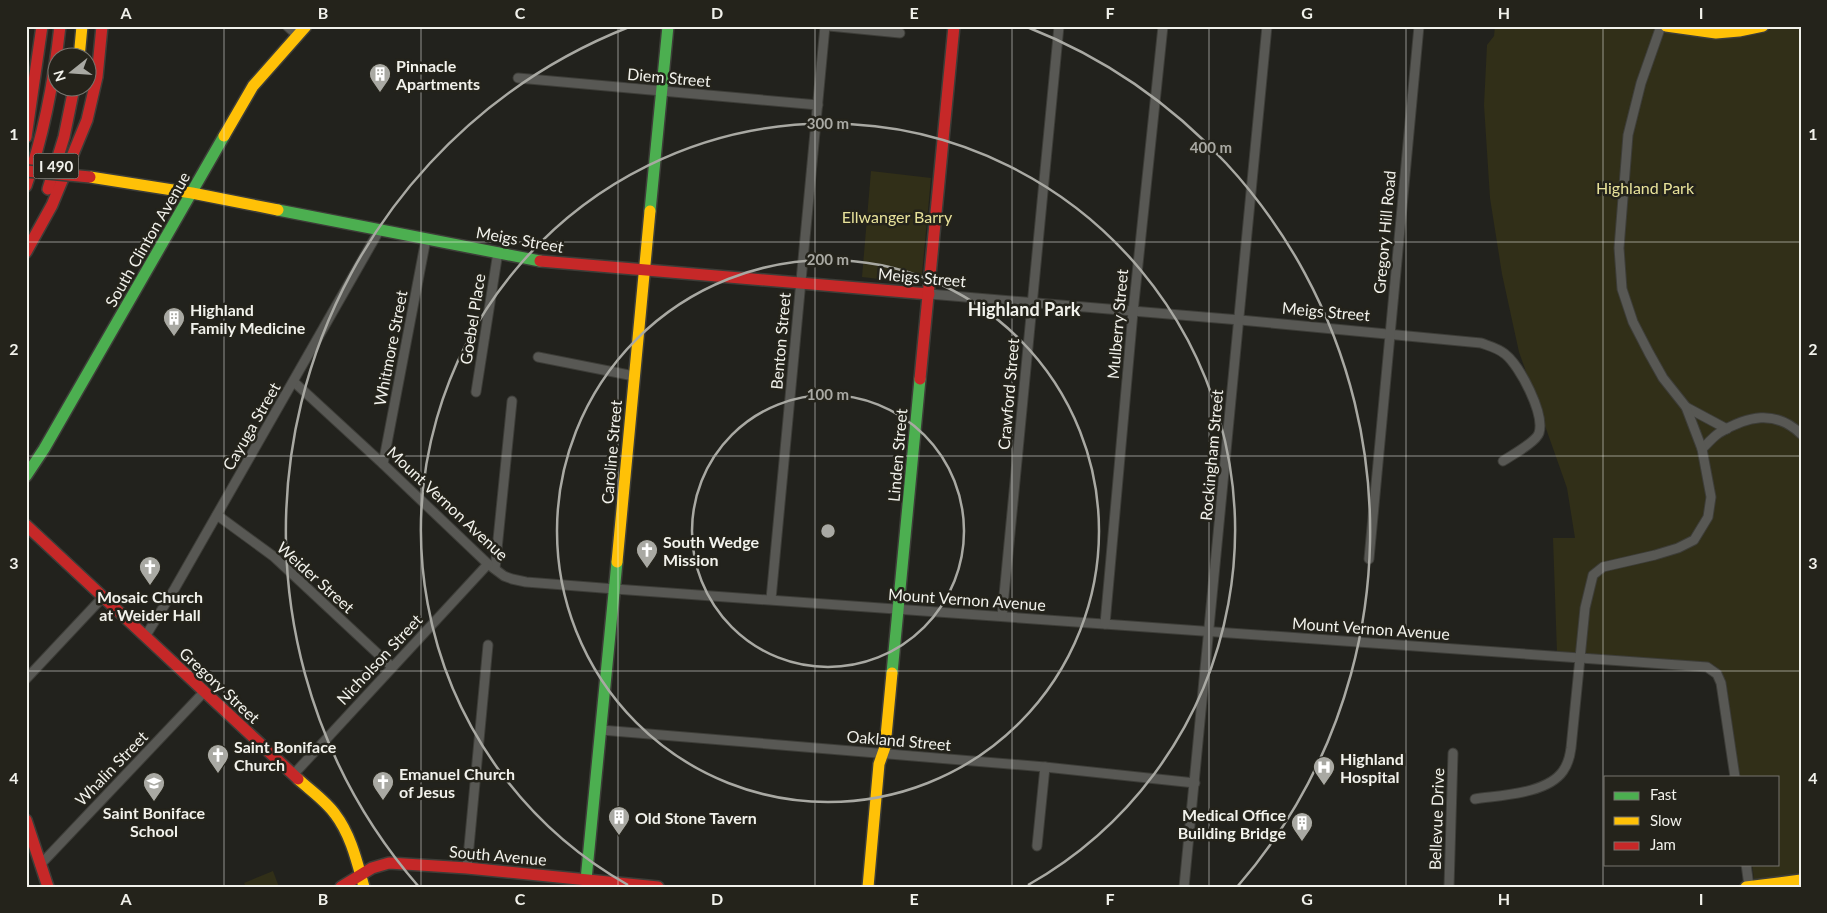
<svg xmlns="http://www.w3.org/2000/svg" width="1827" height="913" viewBox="0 0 1827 913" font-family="Lato,sans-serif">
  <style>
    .green { fill: #312f18 }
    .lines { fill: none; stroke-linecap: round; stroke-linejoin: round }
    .street-casing { stroke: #3d3d38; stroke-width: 11 }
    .fast-casing { stroke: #3d3d38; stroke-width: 14 }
    .slow-casing { stroke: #3d3d38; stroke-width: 14 }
    .jam-casing { stroke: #3d3d38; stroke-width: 14 }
    .street { stroke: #585854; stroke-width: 9 }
    .fast { stroke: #4caf50; stroke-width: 11 }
    .slow { stroke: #ffc107; stroke-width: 11 }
    .jam { stroke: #c62828; stroke-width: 11 }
    .jam-bridge-casing { stroke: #3d3d38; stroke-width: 14; stroke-linecap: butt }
    .jam-bridge { stroke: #c62828; stroke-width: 11 }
    .grid { fill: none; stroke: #f1f1eb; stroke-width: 1; stroke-opacity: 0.55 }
    .ring { fill: none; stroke: #a9a9a3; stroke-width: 2.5 }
    .labels { text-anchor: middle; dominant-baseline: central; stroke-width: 5; stroke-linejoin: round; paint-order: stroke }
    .shield { fill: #24231b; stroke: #b4b3ad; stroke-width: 1 }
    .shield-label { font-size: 15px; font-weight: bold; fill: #f1f1eb }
    .poi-label { font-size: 16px; font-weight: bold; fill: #f1f1eb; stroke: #24231b; text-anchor: start }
    .street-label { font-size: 16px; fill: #f1f1eb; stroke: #24231b }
    .park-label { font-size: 16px; fill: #e8e29a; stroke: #24231b }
    .neighbourhood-label { font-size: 18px; font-weight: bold; fill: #f1f1eb; stroke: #24231b }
    .centre { fill: #a9a9a3; stroke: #24231b; stroke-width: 2.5 }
    .ring-label { font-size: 15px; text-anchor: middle; font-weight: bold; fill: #a9a9a3; stroke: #24231b; stroke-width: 5; stroke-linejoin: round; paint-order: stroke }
    .neatline { fill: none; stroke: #f1f1eb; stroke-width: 2 }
    .grid-label { font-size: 16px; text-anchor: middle; font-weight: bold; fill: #f1f1eb }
  </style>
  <rect width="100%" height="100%" fill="#22221d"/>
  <!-- green -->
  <g class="green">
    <path d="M1495,26H1646L1673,34L1713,39L1736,38L1758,34L1779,26H1801V887H1755L1752,864H1778V777H1740L1726,682C1721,670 1716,664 1704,662L1557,653L1553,538H1575L1567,488L1519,352L1502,274L1490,198L1484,105L1487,45L1494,36Z"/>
    <polygon points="871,171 931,178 921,284 862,277"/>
    <polygon points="273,871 279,887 246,887 244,883"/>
  </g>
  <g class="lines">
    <!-- street casing -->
    <g class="street-casing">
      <g id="street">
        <polyline points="287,26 298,36"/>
        <polyline points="829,26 900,33"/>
        <polyline points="518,78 818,105"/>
        <path d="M929,294L1240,320L1481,343C1489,346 1498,348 1505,354C1520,366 1545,414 1539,433C1536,442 1512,455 1503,461"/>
        <polyline points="538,357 634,376"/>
        <polyline points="294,382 383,464 488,564 504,576 512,579 526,582 615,589 1707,667 1717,674 1721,683 1735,777"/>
        <polyline points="476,392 498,252"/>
        <polyline points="1686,407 1727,429"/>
        <path d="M1702,449C1707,444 1713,437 1719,433C1747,416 1775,409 1801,434"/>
        <polyline points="383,464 426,239"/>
        <polyline points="217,515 273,556 392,667"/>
        <polyline points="1369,559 1419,26"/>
        <polyline points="495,569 512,401"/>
        <polyline points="771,599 825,26"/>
        <polyline points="1002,616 1059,26"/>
        <polyline points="1105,624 1133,312 1163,26"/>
        <polyline points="145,637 175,588 380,229"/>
        <polyline points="26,679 103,597"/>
        <polyline points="601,730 1045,767 1195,783"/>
        <polyline points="293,775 488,564"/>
        <path d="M1475,799C1501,795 1547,794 1563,771C1568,764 1570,756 1571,748L1585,608L1593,575L1603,567L1655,555L1678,548L1694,540L1708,517L1711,497L1702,449L1686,407L1663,378L1649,353L1633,322L1622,289L1619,248L1628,135L1641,83L1661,26"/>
        <polyline points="1037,846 1045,767"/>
        <polyline points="1746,864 1749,886"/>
        <polyline points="40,865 204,692"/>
        <polyline points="467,868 488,645"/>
        <polyline points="1184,887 1267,26"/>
        <polyline points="1449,887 1453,753"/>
      </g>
    </g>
    <!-- fast casing -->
    <g class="fast-casing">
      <g id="fast">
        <polyline points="278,210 540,261"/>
        <polyline points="650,211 668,26"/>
        <polyline points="26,476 44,449 224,136"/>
        <polyline points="892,673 920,379"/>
        <polyline points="586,880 617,562"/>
      </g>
    </g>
    <!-- slow casing -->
    <g class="slow-casing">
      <g id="slow">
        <polyline points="1666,26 1716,33 1739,31 1763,26"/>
        <polyline points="79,58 82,26"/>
        <polyline points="224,136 253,86 306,26"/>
        <polyline points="90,177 192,193 278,210"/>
        <polyline points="617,562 650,211"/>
        <path d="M298,779C310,790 326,801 335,814C351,835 357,862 364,887"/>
        <polyline points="868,887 879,764 885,747 892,673"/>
        <polyline points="1746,887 1801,880"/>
      </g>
    </g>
    <!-- jam casing -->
    <g class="jam-casing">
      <g id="jam">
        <polyline points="26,137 42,26"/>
        <path d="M26,186C44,134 54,81 60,26"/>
        <polyline points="48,189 64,137 74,88"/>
        <polyline points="26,252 52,205 87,120 97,77 102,26"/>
        <polyline points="540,261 929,294"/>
        <polyline points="920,379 954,26"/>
        <polyline points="26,525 298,779"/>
        <polyline points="26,820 48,887"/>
        <polyline points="341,887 372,868 389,863 467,868 658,887"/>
      </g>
    </g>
    <!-- street -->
    <use href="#street" class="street"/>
    <!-- fast -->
    <use href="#fast" class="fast"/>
    <!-- slow -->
    <use href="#slow" class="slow"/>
    <!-- jam -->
    <use href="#jam" class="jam"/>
    <!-- jam-bridge casing -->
    <g class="jam-bridge-casing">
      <polyline id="jam-bridge" points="26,171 90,177"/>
    </g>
    <!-- jam-bridge -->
    <use href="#jam-bridge" class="jam-bridge"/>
  </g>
  <!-- grid -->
  <path class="grid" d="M224,26V887M421,26V887M618,26V887M815,26V887M1012,26V887M1209,26V887M1406,26V887M1603,26V887M26,242H1801M26,456H1801M26,671H1801"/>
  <!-- distance rings -->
  <g class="ring">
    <circle cx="828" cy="531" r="136"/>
    <circle cx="828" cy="531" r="271"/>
    <path d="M628 885A407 407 0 1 1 1028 885"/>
    <path d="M419 887A542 542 0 0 1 629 27M1027 27A542 542 0 0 1 1237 887"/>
  </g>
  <!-- icons -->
  <defs>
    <g id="building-pin" transform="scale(1.125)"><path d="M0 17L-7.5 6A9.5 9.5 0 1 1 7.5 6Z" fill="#a9a9a3" stroke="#24231b"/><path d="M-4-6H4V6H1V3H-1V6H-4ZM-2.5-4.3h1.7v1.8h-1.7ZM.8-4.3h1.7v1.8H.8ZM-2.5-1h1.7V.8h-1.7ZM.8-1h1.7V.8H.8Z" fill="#fff"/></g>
    <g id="church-pin" transform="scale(1.125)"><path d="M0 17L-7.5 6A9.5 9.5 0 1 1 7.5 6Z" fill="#a9a9a3" stroke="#24231b"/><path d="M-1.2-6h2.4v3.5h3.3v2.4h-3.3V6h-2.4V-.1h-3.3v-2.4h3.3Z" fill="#fff"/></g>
    <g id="hospital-pin" transform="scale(1.125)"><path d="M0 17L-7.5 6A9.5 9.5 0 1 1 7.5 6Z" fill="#a9a9a3" stroke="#24231b"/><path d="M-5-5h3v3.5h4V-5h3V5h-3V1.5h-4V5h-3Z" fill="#fff"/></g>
    <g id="school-pin" transform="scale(1.125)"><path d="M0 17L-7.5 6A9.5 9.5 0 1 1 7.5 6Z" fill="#a9a9a3" stroke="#24231b"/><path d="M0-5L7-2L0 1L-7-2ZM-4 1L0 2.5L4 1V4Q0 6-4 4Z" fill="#fff"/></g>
  </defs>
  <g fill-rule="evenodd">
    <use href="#building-pin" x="380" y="74"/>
    <use href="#building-pin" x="174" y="318"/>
    <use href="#church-pin" x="647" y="550"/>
    <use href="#church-pin" x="150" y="567"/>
    <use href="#church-pin" x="218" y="755"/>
    <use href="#hospital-pin" x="1324" y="767"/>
    <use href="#church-pin" x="383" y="782"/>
    <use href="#school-pin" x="154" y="783"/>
    <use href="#building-pin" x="619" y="817"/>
    <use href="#building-pin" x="1302" y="823"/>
  </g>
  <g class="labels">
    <!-- shield labels -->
    <rect class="shield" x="33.5" y="153.5" width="45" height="25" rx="4"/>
    <g class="shield-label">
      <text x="56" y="166">I 490</text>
    </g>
    <!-- poi labels -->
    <g class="poi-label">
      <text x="396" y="65">Pinnacle<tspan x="396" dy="18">Apartments</tspan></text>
      <text x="190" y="309">Highland<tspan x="190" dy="18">Family Medicine</tspan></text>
      <text x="663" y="541">South Wedge<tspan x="663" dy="18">Mission</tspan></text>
      <text x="150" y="596" text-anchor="middle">Mosaic Church<tspan x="150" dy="18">at Weider Hall</tspan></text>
      <text x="234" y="746">Saint Boniface<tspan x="234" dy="18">Church</tspan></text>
      <text x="1340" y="758">Highland<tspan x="1340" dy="18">Hospital</tspan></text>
      <text x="399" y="773">Emanuel Church<tspan x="399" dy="18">of Jesus</tspan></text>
      <text x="154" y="812" text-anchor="middle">Saint Boniface<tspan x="154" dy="18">School</tspan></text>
      <text x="1286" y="814" text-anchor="end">Medical Office<tspan x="1286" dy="18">Building Bridge</tspan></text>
      <text x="635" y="817">Old Stone Tavern</text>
    </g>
    <!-- street labels -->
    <g class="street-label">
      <text transform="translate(669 77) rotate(5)">Diem Street</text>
      <text transform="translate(1384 232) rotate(-85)">Gregory Hill Road</text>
      <text transform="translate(147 239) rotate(-60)">South Clinton Avenue</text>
      <text transform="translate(520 239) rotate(10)">Meigs Street</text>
      <text transform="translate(922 277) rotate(5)">Meigs Street</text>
      <text transform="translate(1326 311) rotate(5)">Meigs Street</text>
      <text transform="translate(472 319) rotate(-81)">Goebel Place</text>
      <text transform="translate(1117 324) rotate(-85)">Mulberry Street</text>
      <text transform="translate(780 341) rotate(-85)">Benton Street</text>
      <text transform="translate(390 348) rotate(-79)">Whitmore Street</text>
      <text transform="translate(1008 394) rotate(-85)">Crawford Street</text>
      <text transform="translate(251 426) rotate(-60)">Cayuga Street</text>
      <text transform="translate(611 452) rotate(-85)">Caroline Street</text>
      <text transform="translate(897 455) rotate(-85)">Linden Street</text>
      <text transform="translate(1211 455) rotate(-85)">Rockingham Street</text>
      <text transform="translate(448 503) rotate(43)">Mount Vernon Avenue</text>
      <text transform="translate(316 577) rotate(42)">Weider Street</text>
      <text transform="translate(967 599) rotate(4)">Mount Vernon Avenue</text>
      <text transform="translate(1371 628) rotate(4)">Mount Vernon Avenue</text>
      <text transform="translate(379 659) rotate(-47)">Nicholson Street</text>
      <text transform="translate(220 685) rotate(43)">Gregory Street</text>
      <text transform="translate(899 740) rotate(5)">Oakland Street</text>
      <text transform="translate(111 768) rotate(-46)">Whalin Street</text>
      <text transform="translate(1436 819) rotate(-88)">Bellevue Drive</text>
      <text transform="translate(498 855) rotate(5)">South Avenue</text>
    </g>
    <!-- park labels -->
    <g class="park-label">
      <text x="1645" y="187">Highland Park</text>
      <text x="897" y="216">Ellwanger Barry</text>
    </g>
    <!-- neighbourhood labels -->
    <g class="neighbourhood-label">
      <text x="1024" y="309">Highland Park</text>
    </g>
  </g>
  <circle cx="828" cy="531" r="8" class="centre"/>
  <g class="ring-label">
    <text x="828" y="129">300 m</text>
    <text x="1211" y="153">400 m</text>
    <text x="828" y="265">200 m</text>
    <text x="828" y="400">100 m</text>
  </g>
  <!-- border -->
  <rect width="1827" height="913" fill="none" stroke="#24231b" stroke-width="55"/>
  <!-- legend -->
  <rect x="1604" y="776" width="175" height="90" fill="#24231b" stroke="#76756e"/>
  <rect x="1614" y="792" width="25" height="8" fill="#4caf50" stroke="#76756e"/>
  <text x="1650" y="800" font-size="15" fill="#f1f1eb">Fast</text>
  <rect x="1614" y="817" width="25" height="8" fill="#ffc107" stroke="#76756e"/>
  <text x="1650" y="826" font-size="15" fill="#f1f1eb">Slow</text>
  <rect x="1614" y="842" width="25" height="8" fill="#c62828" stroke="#76756e"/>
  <text x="1650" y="850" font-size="15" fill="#f1f1eb">Jam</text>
  <!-- north arrow -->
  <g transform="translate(72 72) rotate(253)"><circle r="24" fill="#24231b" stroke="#76756e"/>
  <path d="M0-4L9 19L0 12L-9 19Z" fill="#a9a9a3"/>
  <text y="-8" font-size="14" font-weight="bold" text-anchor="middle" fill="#f1f1eb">N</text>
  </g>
  <rect x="28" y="28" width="1772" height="858" class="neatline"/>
  <g class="grid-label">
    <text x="126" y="19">A</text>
    <text x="323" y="19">B</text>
    <text x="520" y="19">C</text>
    <text x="717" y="19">D</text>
    <text x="914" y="19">E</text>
    <text x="1110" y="19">F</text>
    <text x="1307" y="19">G</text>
    <text x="1504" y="19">H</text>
    <text x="1701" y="19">I</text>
    <text x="14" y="140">1</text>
    <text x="1813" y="140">1</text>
    <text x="14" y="355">2</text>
    <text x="1813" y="355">2</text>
    <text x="14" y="569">3</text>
    <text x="1813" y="569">3</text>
    <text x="14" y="784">4</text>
    <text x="1813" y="784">4</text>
    <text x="126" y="905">A</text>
    <text x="323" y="905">B</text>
    <text x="520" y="905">C</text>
    <text x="717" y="905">D</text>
    <text x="914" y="905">E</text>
    <text x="1110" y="905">F</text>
    <text x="1307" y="905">G</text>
    <text x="1504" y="905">H</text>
    <text x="1701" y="905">I</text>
  </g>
</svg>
